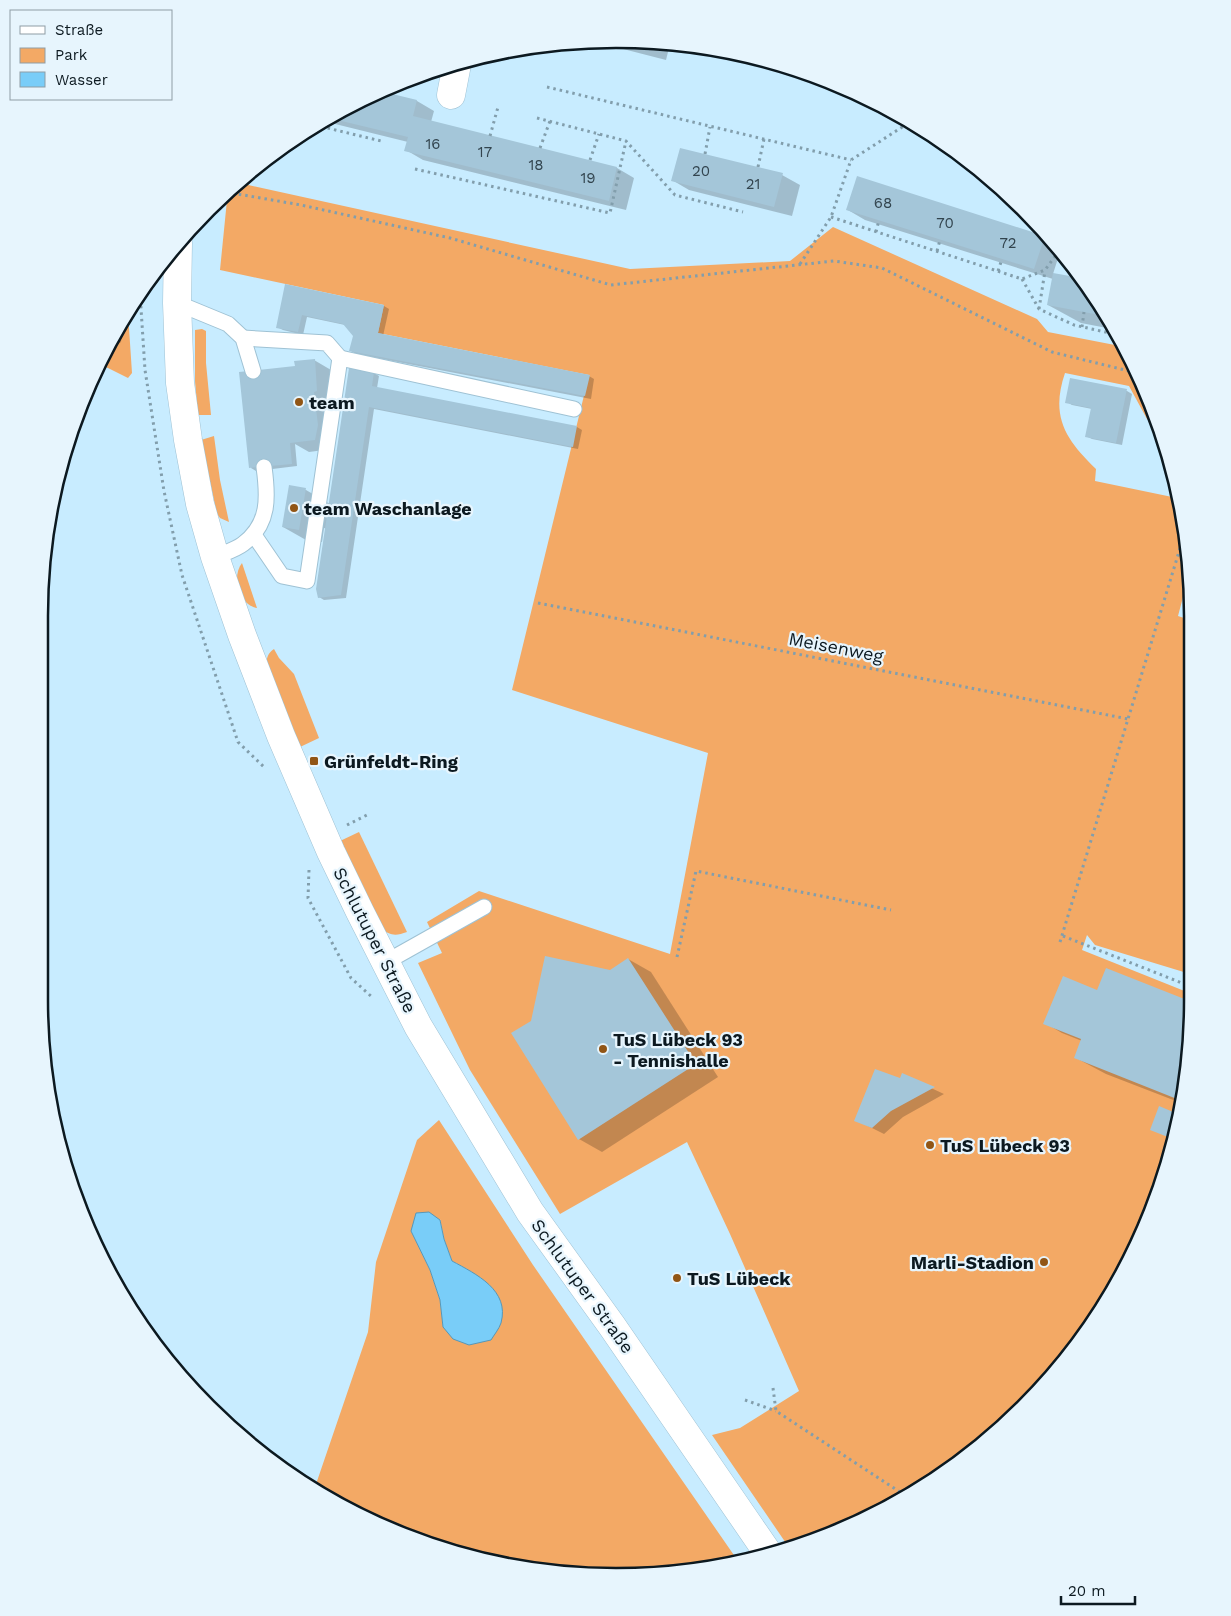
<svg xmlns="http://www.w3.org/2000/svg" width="1231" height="1616" viewBox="0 0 1231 1616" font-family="'Work Sans',sans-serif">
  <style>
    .green { fill: #f3a965; fill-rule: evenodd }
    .water { fill: #79cdf8; stroke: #5897b7 }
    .shadow { fill: #0003 }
    .building { fill: #a4c6d9 }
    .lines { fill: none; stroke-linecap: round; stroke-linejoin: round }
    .lane-casing { stroke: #9fc2d4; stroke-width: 17 }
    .street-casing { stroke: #9fc2d4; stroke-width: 29 }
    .secondary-casing { stroke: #9fc2d4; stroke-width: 29 }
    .path { stroke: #829eac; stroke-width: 3; stroke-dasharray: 2.5 4; stroke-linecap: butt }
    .lane { stroke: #fff; stroke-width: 15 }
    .street { stroke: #fff; stroke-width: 28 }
    .secondary { stroke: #fff; stroke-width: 28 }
    .poi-dot { fill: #915515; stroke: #e7f5fd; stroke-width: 2 }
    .labels { text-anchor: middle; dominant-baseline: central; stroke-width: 4.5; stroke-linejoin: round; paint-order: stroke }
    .number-label { font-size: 15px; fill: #32444e }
    .poi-label { font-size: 18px; font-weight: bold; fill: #0c1920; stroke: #e7f5fd; text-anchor: start }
    .street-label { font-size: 18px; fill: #0c1920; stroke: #e7f5fd }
    .rim { fill: none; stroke: #0c1920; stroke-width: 2.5 }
  </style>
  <rect width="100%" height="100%" fill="#c8ecff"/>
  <!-- green -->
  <g class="green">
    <path d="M235,182L630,269L790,261L833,227L1037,319L1048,332L1120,346L1162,430L1163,434L1147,419L1129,386L1065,373C1050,417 1066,440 1096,469L1095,481L1177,498L1187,540V582L1178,616L1187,619V973L1095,945L1087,935L1082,950L1187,992V1076L1162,1186L1095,1321L1024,1408L936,1480L836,1533L790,1549L712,1435L740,1428L799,1391L730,1234L687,1142L560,1214L470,1070L418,963L442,953L427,922L479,891L670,954L708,753L512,690L589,375L378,333L384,305L220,270L228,190Z"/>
    <polygon points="128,313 132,373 128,378 108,368 97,364"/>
    <polygon points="202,329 206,331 206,363 211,415 198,415 195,381 195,330"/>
    <polygon points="214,436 220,480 229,522 220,518 217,514 201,440"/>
    <path d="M242,563L257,608C239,605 231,577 242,563Z"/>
    <path d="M274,649L279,658L294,674L319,738L300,747L267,665C266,658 268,653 274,649Z"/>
    <path d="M359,832L407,932C396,936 390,936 381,928L340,841Z"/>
    <path d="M439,1120L533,1265L738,1561L616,1577L467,1558L327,1500L314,1490L368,1332L376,1262L417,1140ZM440,1219L444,1239L452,1261L472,1272L443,1327L440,1300L430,1270L411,1231Z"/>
  </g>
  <!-- water -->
  <path class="water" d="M429,1212L440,1220L444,1239L452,1261C476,1274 510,1290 501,1323C499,1329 494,1335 491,1340L469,1345L453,1339L443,1327L440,1300L430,1270L411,1231L416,1213Z"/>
  <!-- shadow -->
  <g class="shadow">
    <polygon points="616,39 670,44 666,60 592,41"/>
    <polygon points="678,45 728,50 836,83 845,87"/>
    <polygon points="378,92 417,101 434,111 431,122 617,168 634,178 626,210 423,160 406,150 408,142 323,121"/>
    <polygon points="782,175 800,185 792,216 689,190 672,180"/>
    <polygon points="848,210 1044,237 1050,240 1060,252 1053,274 1082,279 1095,295 1112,329 1081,323 1048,305 1053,279 865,220"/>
    <polygon points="286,286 384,306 389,309 383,336 589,376 594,379 591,399 356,354 351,351 354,336 345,325 307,317 303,335 283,330 277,327"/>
    <polygon points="124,319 121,342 116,346 107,346"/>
    <polygon points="314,360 331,370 332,449 309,452 295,444 297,466 256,471 251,468 297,368"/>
    <polygon points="350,370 374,373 379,376 377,388 577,427 582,430 578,449 374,409 346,598 324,600 319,597 327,529 324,528 322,542 306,540 283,527 290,487 306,490 330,504"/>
    <polygon points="1071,379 1127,391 1132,394 1122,445 1092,439 1086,436 1092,409 1072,405 1067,402"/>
    <polygon points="628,959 651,972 718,1077 602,1152 579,1139"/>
    <polygon points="1107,970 1187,1001 1187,1076 1181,1103 1106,1074 1076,1058 1082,1041 1062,1033 1045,1023 1098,991"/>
    <polygon points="903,1075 944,1094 903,1117 884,1134 856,1120 900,1080"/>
  </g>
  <!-- building -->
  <g class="building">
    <polygon points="616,39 628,40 651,42 649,51 606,40"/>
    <polygon points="715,49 728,50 760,59 759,61"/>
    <polygon points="380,91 417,100 413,116 617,167 609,201 404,151 408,137 329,118"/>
    <polygon points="680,148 783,173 774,207 671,181"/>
    <polygon points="857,176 1045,236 1034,269 846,210"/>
    <polygon points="1053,273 1081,278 1095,295 1105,316 1047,305"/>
    <polygon points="285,284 384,305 378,333 590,375 585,396 349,351 353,336 343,324 302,315 298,332 276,328"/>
    <polygon points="315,359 317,391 314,392 318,425 315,440 290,443 292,464 249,468 239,372 295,366 294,361"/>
    <polygon points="349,368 374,372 372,386 577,426 573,447 369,407 341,595 318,598 316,589"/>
    <polygon points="1070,378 1127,389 1116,443 1085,437 1091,408 1065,403"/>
    <polygon points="289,485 306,488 299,530 282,527"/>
    <polygon points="545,956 610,970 628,958 696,1064 578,1140 511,1033 531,1021"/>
    <polygon points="1106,968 1187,1000 1187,1076 1182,1101 1074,1058 1081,1039 1043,1024 1063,976 1097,990"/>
    <polygon points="875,1069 900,1078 902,1073 935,1087 891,1111 872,1128 854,1121"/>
    <polygon points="1159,1106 1178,1114 1173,1139 1150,1130"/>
  </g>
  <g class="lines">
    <!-- lane casing -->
    <g class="lane-casing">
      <g id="lane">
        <polyline points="177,303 228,324 243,338 253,371"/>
        <polyline points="243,338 327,343 340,358 307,581 282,576 254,535"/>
        <polyline points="340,358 574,409"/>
        <path d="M215,557C224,553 235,550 243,544C270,524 268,496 264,467"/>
        <polyline points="386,962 484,907"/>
      </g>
    </g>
    <!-- street casing -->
    <g class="street-casing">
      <polyline id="street" points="451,95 457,64"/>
    </g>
    <!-- secondary casing -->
    <g class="secondary-casing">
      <polyline id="secondary" points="178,243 177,303 180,383 188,440 200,504 215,557 242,635 281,736 331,852 360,912 418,1026 530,1212 612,1326 770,1556"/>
    </g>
    <!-- path -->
    <g class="path">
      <polyline points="399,81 402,82"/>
      <polyline points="547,87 851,160"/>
      <polyline points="391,93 394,83"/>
      <polyline points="537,118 626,141 675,195 743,212"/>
      <polyline points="315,125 381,141"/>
      <polyline points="490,136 498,107"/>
      <polyline points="540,148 550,121"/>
      <polyline points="705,154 710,127"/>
      <polyline points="590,160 599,134"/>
      <polyline points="758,167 764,139"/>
      <polyline points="415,169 610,213 626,141"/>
      <polyline points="226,192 301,205 450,238 611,285 834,261 882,268 1052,352 1133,372"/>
      <polyline points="831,217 1022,279 1045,270 1059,251"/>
      <polyline points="876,232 879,220"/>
      <polyline points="937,251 940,240"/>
      <polyline points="800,264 831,217 851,160 910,122"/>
      <polyline points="998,271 1002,259"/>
      <polyline points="1022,279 1039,309 1074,325 1114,334"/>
      <polyline points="140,293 145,370 164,491 182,575 238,742 265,768"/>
      <polyline points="1039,309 1045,271"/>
      <polyline points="1082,327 1084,312"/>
      <polyline points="538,603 1128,719"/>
      <polyline points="347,825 367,815"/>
      <polyline points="309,870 308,898 351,978 373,998"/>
      <polyline points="1063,936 1187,985"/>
      <polyline points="1060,942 1185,532"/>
      <polyline points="677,957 696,871 891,910"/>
      <polyline points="773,1388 776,1411 906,1496"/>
      <polyline points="745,1400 776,1411"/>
    </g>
    <!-- lane -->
    <use href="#lane" class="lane"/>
    <!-- street -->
    <use href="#street" class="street"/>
    <!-- secondary -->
    <use href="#secondary" class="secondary"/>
  </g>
  <!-- markers -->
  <g class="poi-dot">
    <circle cx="299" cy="402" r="5"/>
    <circle cx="294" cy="508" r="5"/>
    <rect x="309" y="756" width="10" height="10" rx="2.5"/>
    <circle cx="603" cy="1049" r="5"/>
    <circle cx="930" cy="1145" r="5"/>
    <circle cx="1044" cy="1262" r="5"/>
    <circle cx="677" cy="1278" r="5"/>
  </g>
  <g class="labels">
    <!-- number labels -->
    <g class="number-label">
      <text x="433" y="144">16</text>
      <text x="485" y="152">17</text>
      <text x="536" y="165">18</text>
      <text x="701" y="171">20</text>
      <text x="588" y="178">19</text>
      <text x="753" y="184">21</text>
      <text x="883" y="203">68</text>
      <text x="945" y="223">70</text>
      <text x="1008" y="243">72</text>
    </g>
    <!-- poi labels -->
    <g class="poi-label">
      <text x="309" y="402">team</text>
      <text x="304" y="508">team Waschanlage</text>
      <text x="324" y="761">Grünfeldt-Ring</text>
      <text x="613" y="1039">TuS Lübeck 93<tspan x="613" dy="21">- Tennishalle</tspan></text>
      <text x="940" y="1145">TuS Lübeck 93</text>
      <text x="1034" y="1262" text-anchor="end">Marli-Stadion</text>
      <text x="687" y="1278">TuS Lübeck</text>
    </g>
    <!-- street labels -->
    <g class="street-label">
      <text transform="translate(836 647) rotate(11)">Meisenweg</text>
      <text transform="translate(375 940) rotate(63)">Schlutuper Straße</text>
      <text transform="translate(583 1286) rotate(54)">Schlutuper Straße</text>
    </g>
  </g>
  <!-- crop -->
  <path d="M0 0H1231V1616H0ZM616 48H616A568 568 0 0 1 1184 616V1000A568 568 0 0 1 616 1568H616A568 568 0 0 1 48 1000V616A568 568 0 0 1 616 48Z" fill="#e7f5fd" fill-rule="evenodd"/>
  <path class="rim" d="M616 48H616A568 568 0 0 1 1184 616V1000A568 568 0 0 1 616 1568H616A568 568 0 0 1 48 1000V616A568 568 0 0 1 616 48Z"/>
  <!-- legend -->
  <rect x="10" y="10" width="162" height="90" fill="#e7f5fd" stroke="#8f9da5"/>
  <rect x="20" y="26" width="25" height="8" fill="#ffffff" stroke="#8f9da5"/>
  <text x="55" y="35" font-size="15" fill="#0c1920">Straße</text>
  <rect x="20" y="48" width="25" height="15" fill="#f3a965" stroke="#8f9da5"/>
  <text x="55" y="60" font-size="15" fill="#0c1920">Park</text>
  <rect x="20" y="72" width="25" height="15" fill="#79cdf8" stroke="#8f9da5"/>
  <text x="55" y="85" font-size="15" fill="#0c1920">Wasser</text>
  <!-- scale -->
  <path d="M1061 1596v8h74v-8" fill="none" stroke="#0c1920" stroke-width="2.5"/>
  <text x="1068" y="1596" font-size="15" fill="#0c1920" stroke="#e7f5fd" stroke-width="4" paint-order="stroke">20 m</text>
</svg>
